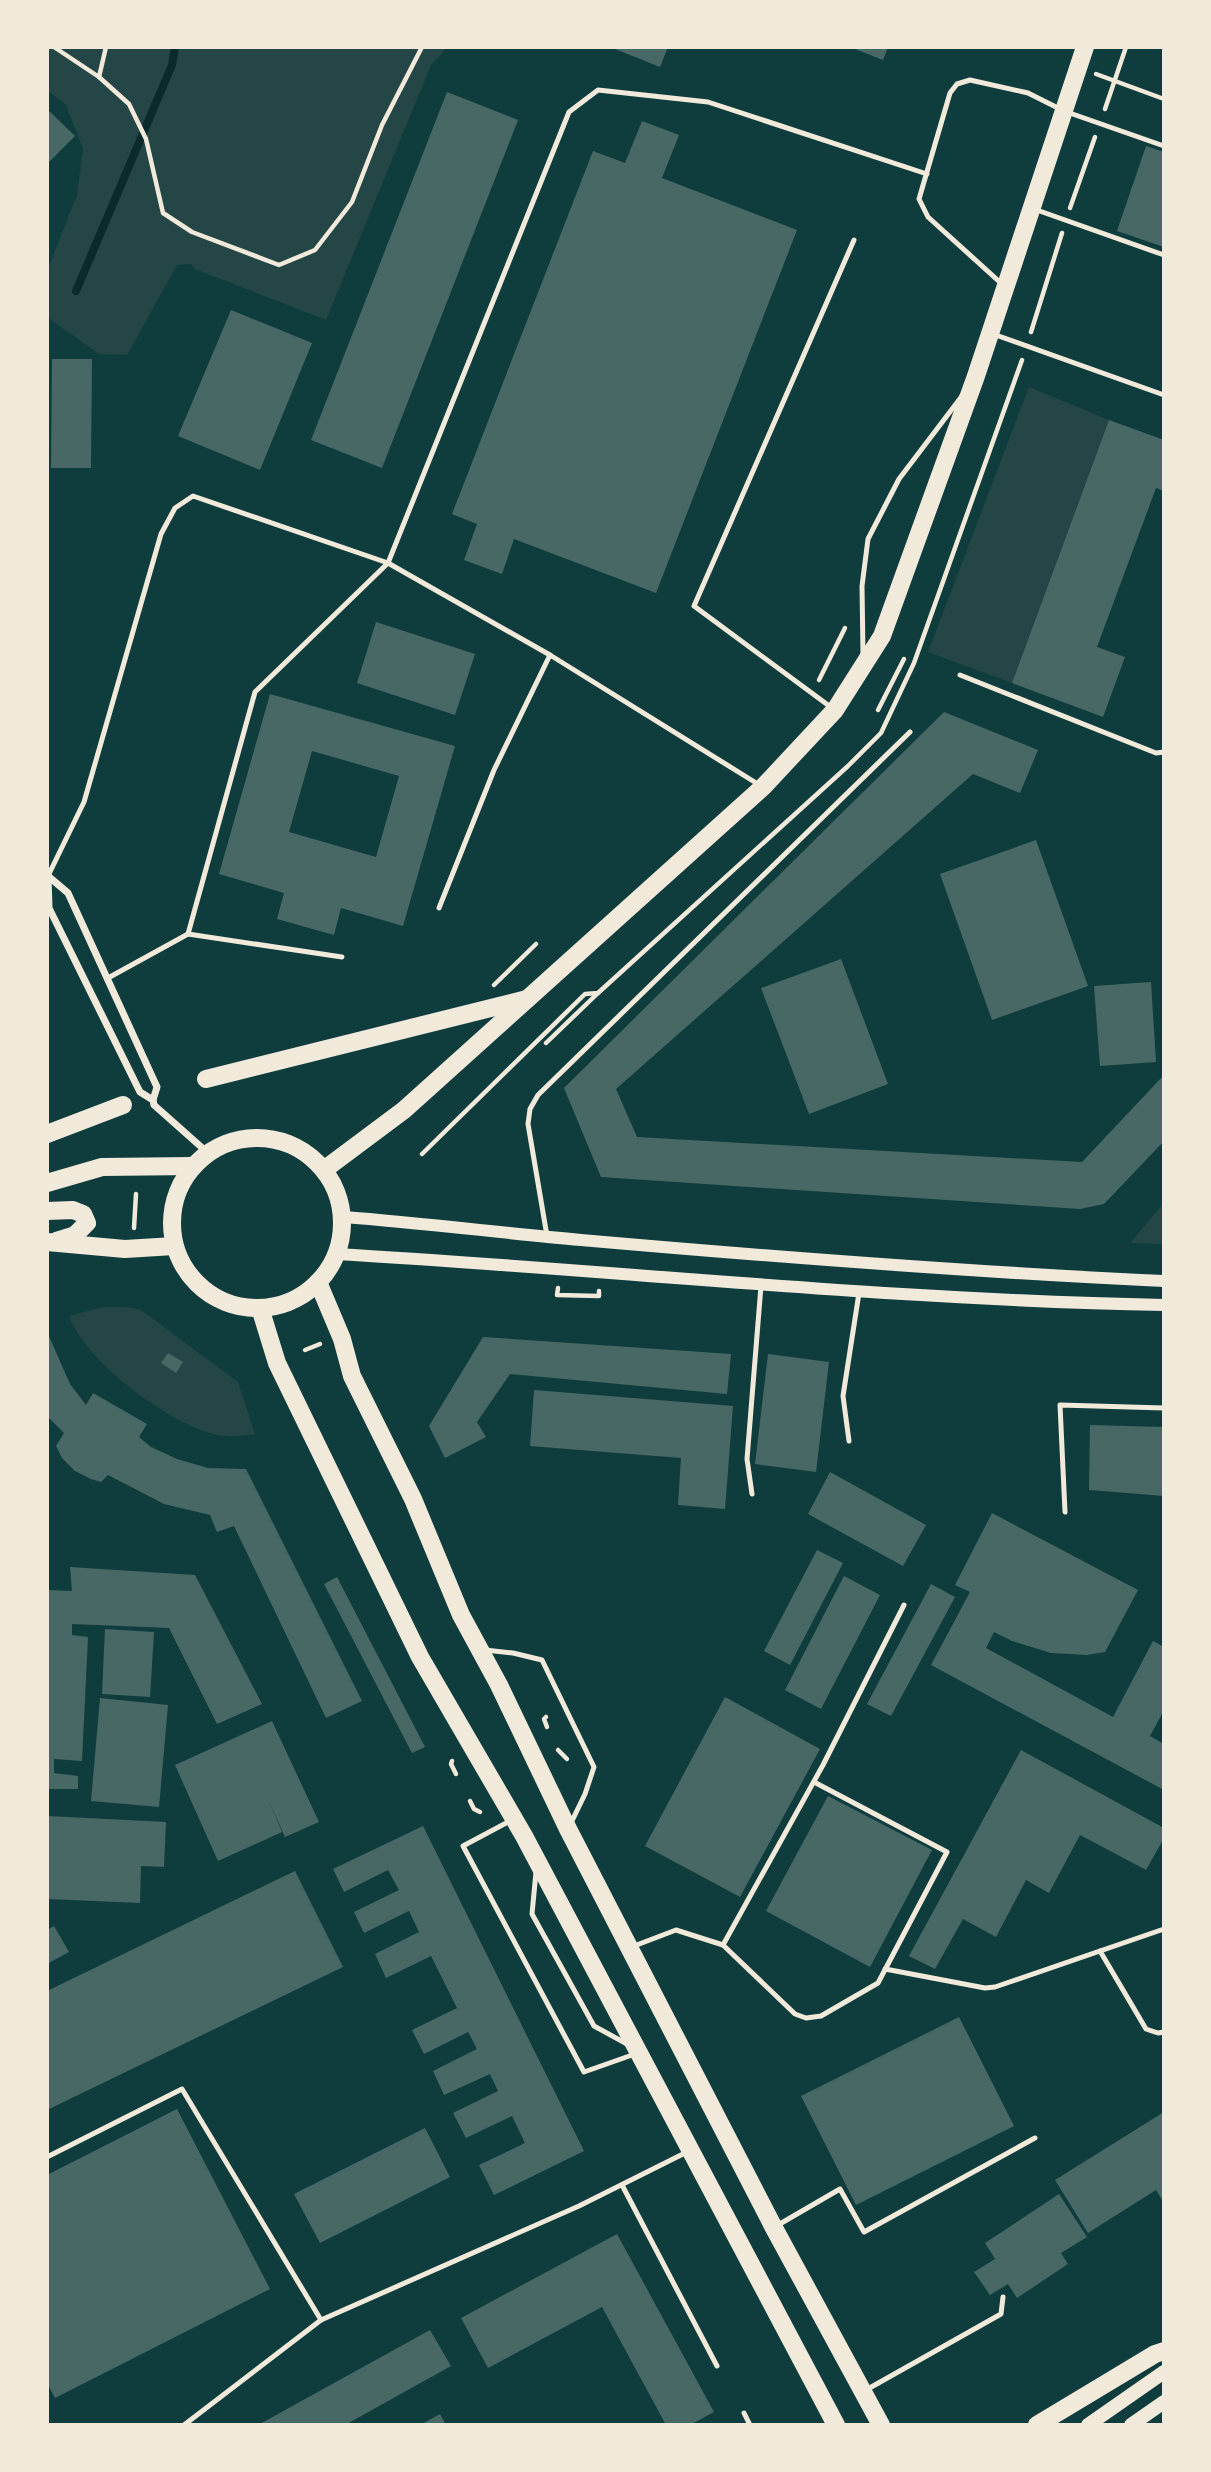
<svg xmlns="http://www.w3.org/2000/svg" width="1211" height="2472" viewBox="0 0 1211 2472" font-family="Montserrat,sans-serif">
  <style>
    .green { fill: #244646 }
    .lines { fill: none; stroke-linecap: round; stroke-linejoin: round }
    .stream { stroke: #0a2a2b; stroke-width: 8 }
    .building { fill: #486865; fill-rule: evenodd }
    .path { stroke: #f1e9da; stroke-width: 4.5 }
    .service { stroke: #f1e9da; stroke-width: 5 }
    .minor { stroke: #f1e9da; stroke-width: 7 }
    .tertiary { stroke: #f1e9da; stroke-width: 12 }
    .secondary { stroke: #f1e9da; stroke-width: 14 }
    .primary { stroke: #f1e9da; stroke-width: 18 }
  </style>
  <rect width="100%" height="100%" fill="#0f3d3e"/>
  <!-- green -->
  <g class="green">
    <polygon points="47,47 448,47 431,65 326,320 195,269 191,264 177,265 127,355 99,354 47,317 47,271 77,195 83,149 66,105 47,90"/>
    <polygon points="1029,387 1109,420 1012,683 928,652"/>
    <polygon points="1164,1203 1164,1244 1130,1243"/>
    <path d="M103,1307H127L141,1310L238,1382L255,1434C239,1436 223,1438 207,1432C161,1417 86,1361 69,1316Z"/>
  </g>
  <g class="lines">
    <!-- stream -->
    <polyline class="stream" points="76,291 172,65 175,47"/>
  </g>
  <!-- building -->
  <g class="building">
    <polygon points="610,47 668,47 660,67"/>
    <polygon points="850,47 888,47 883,60"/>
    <polygon points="447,92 518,120 382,468 311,440"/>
    <polygon points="47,109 75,136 47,164"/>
    <polygon points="642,121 679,135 662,178 797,230 656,593 514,539 502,574 464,560 477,524 452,514 593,151 625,163"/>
    <polygon points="1146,146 1164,152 1164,247 1117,231"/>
    <polygon points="231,310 312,343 260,470 178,436"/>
    <polygon points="52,359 92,359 91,468 51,468"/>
    <polygon points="1109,420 1164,440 1164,491 1156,488 1097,647 1125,657 1103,717 1012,683"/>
    <polygon points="376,622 475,654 455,715 357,683"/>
    <path d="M270,694L455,746L403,926L341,908L334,935L277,919L284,893L219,874ZM312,751L399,776L376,857L289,832Z"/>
    <polygon points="944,712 1038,750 1020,793 973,774 616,1089 637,1137 1082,1162 1164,1075 1164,1141 1104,1204 1080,1209 601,1177 564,1088"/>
    <polygon points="1036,840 1088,986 992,1020 940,874"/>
    <polygon points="841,959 888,1084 809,1114 761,988"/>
    <polygon points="1151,982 1156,1062 1100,1066 1094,986"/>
    <polygon points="48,1334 70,1384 86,1405 93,1393 147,1424 139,1437 151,1447 177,1459 208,1468 246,1469 362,1701 326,1718 234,1526 217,1532 210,1515 164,1504 108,1475 101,1482 91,1479 75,1471 62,1458 56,1446 64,1433 47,1416"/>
    <polygon points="483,1337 731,1354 727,1394 510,1374 477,1422 486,1437 445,1458 429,1426"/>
    <polygon points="168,1353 183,1362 176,1373 161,1363"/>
    <polygon points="768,1354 829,1362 816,1472 755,1464"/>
    <polygon points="534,1390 733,1406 725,1509 678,1505 681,1458 530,1446"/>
    <polygon points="1090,1425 1164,1427 1164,1496 1089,1490"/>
    <polygon points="830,1472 926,1525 903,1566 808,1514"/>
    <polygon points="992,1513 1138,1590 1105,1652 1087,1655 1051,1653 1012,1641 994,1632 986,1648 1113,1717 1153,1641 1164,1647 1164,1710 1150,1736 1164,1744 1164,1790 931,1665 970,1592 955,1585"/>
    <polygon points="817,1550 843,1563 790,1665 764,1651"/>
    <polygon points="70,1567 195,1575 262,1704 217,1724 169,1628 72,1624 72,1635 88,1637 82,1761 54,1759 54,1773 78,1776 78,1789 47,1789 47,1590 72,1591"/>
    <polygon points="844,1576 880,1595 821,1709 785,1690"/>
    <polygon points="337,1577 425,1747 412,1753 324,1584"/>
    <polygon points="931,1584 955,1597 891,1716 867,1704"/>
    <polygon points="105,1629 154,1632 150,1697 102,1694"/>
    <polygon points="725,1697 820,1749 740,1897 645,1846"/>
    <polygon points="100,1698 168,1705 159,1807 91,1801"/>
    <polygon points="272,1721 319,1822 285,1837 268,1799 282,1832 218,1861 175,1765"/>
    <polygon points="1021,1750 1164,1828 1164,1838 1146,1870 1080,1835 1049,1893 1026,1880 996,1937 963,1919 935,1969 909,1956"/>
    <polygon points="828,1796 932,1850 870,1967 766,1911"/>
    <polygon points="47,1816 166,1822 164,1867 141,1866 140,1903 47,1899"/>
    <polygon points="423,1826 584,2151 494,2195 479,2165 525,2143 512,2116 466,2138 453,2113 498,2091 490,2074 444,2095 433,2071 477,2049 468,2032 424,2054 412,2030 457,2008 431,1956 386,1978 375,1954 419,1932 409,1911 364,1933 354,1912 399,1890 388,1870 344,1892 333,1869"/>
    <polygon points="295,1871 343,1967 47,2110 47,1991"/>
    <polygon points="54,1926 69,1952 47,1964 47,1930"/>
    <polygon points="959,2017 1014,2126 856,2205 801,2096"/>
    <polygon points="177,2109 270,2289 55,2398 47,2383 47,2175"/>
    <polygon points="1164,2112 1164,2203 1156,2190 1088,2233 1055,2180"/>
    <polygon points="425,2128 450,2177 320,2243 294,2194"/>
    <polygon points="1059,2194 1087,2237 1061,2253 1068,2264 1017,2298 1008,2284 990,2295 974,2272 995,2259 985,2243"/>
    <polygon points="617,2234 714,2412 690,2425 666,2425 602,2307 488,2368 461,2318"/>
    <polygon points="430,2330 451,2366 345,2425 258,2425"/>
    <polygon points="440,2414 446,2425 420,2425"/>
  </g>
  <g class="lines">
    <!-- path -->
    <g class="path">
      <polyline points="54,47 99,77 129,104 146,139 163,213 192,232 279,265 315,250 352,202 382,125 422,47"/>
      <polyline points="1096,74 1164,99"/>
      <polyline points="99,77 106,47"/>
      <polyline points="1105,109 1126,47"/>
      <polyline points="1070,208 1095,137"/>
      <polyline points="1031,332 1062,233"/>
      <polyline points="819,680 845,628"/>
      <polyline points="878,710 904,659"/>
      <polyline points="494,985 536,944"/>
      <polyline points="546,1043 598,993"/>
      <polyline points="422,1154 585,994 598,993 848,766 881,733 914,663 1022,360"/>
      <polyline points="134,1228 136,1194"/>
      <polyline points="558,1288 557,1295 599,1296 599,1291"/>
      <polyline points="305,1350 320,1344"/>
      <polyline points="546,1717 544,1719 547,1727"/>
      <polyline points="558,1750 567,1759"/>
      <polyline points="452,1761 451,1764 456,1774"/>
      <polyline points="470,1801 474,1809 480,1812"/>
    </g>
    <!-- service -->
    <g class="service">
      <polyline points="1034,209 1164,255"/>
      <polyline points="1003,285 928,217 919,199 950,93 957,84 970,80 1028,93 1064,111 1164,146"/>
      <polyline points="993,334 1164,395"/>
      <polyline points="863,654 862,586 868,539 899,479 962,396"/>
      <polyline points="960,675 1156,753 1164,752"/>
      <polyline points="832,708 694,606 854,240"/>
      <polyline points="48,876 84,802 161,534 175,508 193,496 388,563 550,655 761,786"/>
      <polyline points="439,908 494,770 550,655"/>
      <polyline points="188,934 255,692 388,563 569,112 598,90 708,102 927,174"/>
      <polyline points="108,978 188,934 342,957"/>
      <polyline points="547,1236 528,1124 530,1109 538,1095 910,732"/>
      <polyline points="849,1441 843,1396 859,1293"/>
      <polyline points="752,1494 747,1459 761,1286"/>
      <polyline points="1065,1512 1060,1405 1164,1408"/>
      <polyline points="485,1650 513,1653 542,1660 594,1767 585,1794 571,1823"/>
      <polyline points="510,1821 463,1846 584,2072 635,2054"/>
      <polyline points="536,1872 532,1914 594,2026 627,2044"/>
      <polyline points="723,1945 795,2014 806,2018 821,2016 878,1983 947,1852 814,1782"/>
      <polyline points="634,1946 676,1930 723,1945 823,1765 904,1605"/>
      <polyline points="1100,1951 1146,2029 1158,2033 1164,2032"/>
      <polyline points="885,1969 985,1988 995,1987 1164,1929"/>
      <polyline points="47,2157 182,2089 321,2320"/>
      <polyline points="622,2185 717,2366"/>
      <polyline points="778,2225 840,2189 864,2232 1035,2138"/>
      <polyline points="866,2390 1001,2314 1003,2297"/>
      <polyline points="744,2413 750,2425"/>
      <polyline points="184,2425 321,2320 579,2206 687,2152"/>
    </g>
    <!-- minor -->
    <g class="minor">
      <polyline points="48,876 49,908 140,1092 153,1100 154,1105 208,1153"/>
      <polyline points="48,876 68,893 157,1087 153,1100"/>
    </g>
    <!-- tertiary -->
    <g class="tertiary">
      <path d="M344,1217C423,1223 502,1233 581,1240C775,1257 969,1272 1164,1281"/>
      <path d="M337,1254C612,1270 888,1300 1164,1305"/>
    </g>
    <!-- secondary -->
    <g class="secondary">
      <polyline points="1088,2425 1164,2372"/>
      <polyline points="1131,2425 1164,2402"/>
    </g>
    <!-- primary -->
    <g class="primary">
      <polyline points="206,1079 527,999"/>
      <polyline points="47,1134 123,1105"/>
      <circle cx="257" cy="1223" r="85"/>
      <polyline points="325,1169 404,1110 763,787 835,710 882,636 976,376 1085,47"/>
      <polyline points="47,1183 102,1167 193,1166"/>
      <polyline points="47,1211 73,1210 83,1214 87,1223 75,1235 56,1241"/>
      <polyline points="47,1242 125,1249 174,1246"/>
      <polyline points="318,1282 342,1339 352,1376 413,1499 461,1615 499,1685 568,1829 774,2228 881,2425"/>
      <polyline points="260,1308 277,1363 420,1657 524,1836 836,2425"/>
      <polyline points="1037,2425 1155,2354 1164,2351"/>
    </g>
  </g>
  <!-- border -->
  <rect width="1211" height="2472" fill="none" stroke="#f1e9da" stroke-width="98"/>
</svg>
